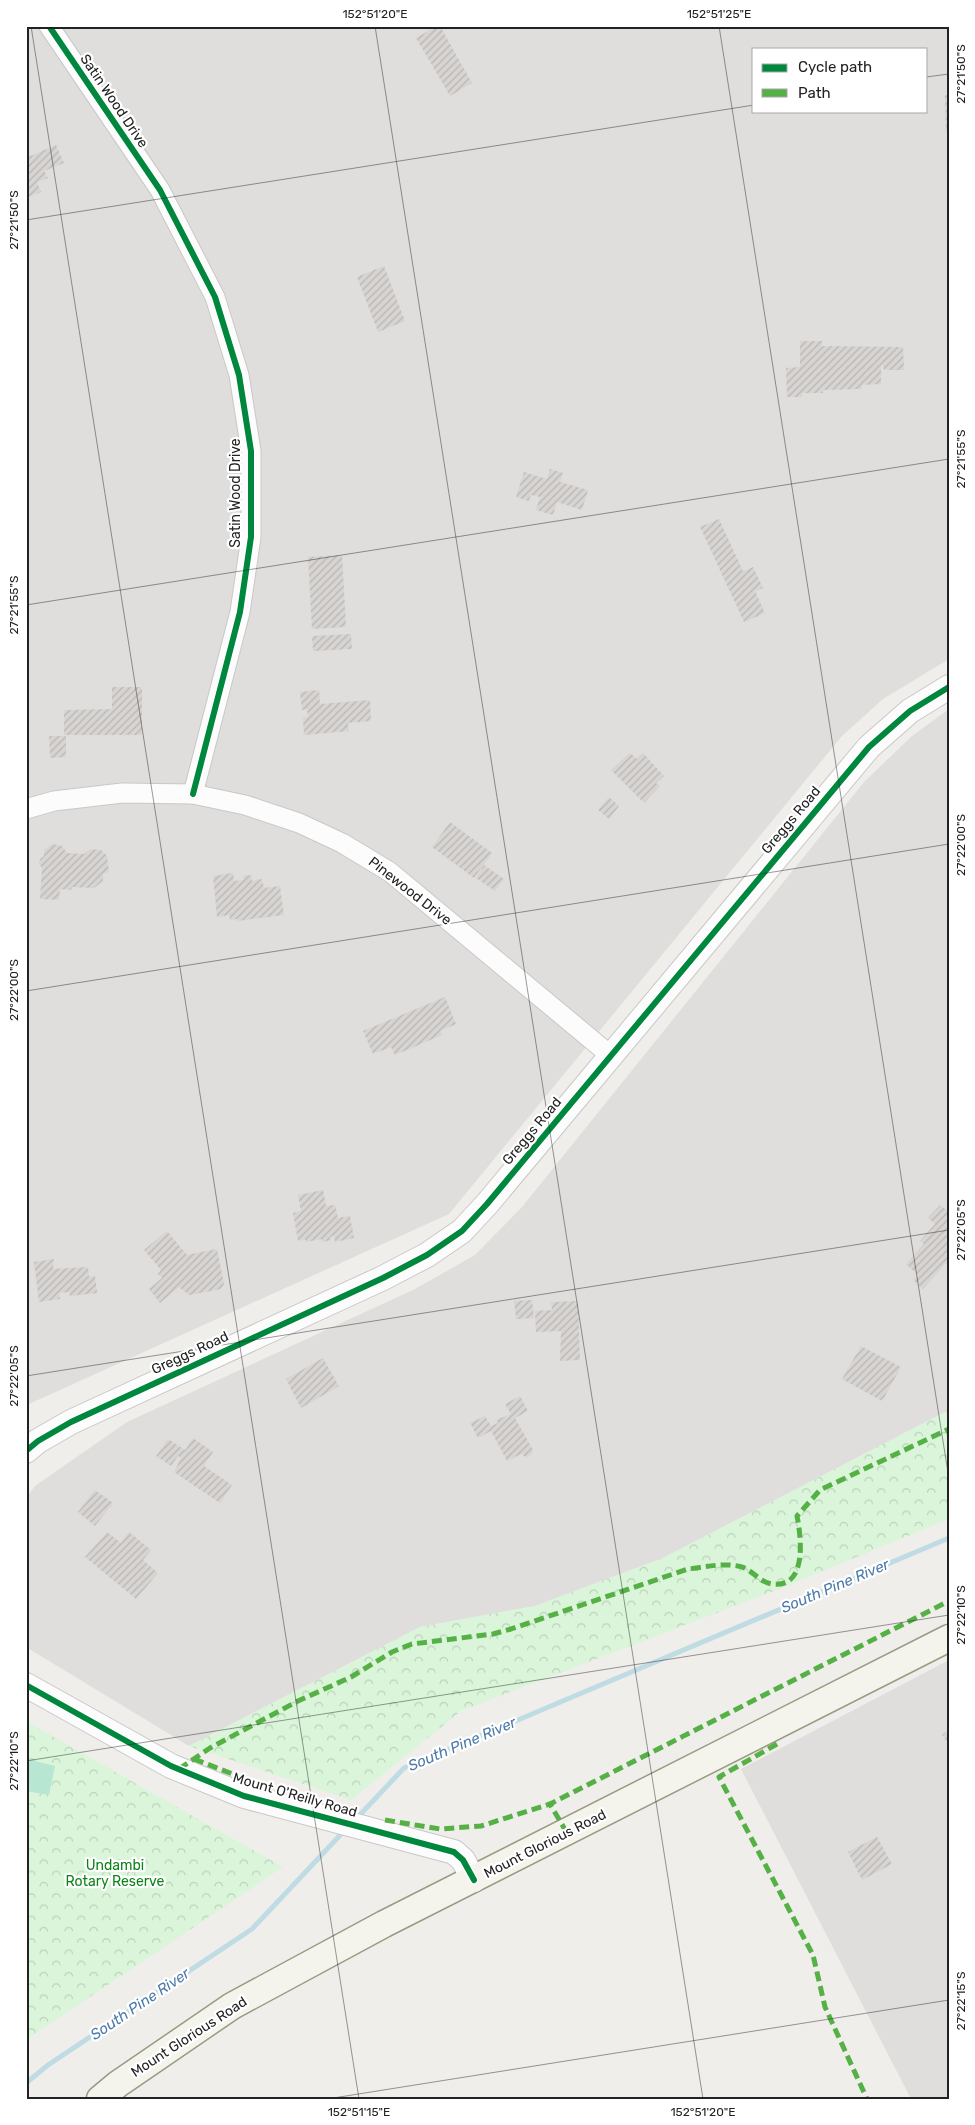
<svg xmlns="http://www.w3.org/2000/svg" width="975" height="2125" viewBox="0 0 975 2125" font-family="Rubik,sans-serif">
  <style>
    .residential { fill: #dfdedc; fill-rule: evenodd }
    .park { fill: url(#park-crowns) }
    .pitch { fill: #b7e6d2 }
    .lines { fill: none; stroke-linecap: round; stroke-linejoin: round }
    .stream { stroke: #bfdbe3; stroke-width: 5 }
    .building { fill: url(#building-hatch) }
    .minor-casing { stroke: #c9c8c7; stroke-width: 21 }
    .tertiary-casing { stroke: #c9c8c7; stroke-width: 26 }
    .secondary-casing { stroke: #999a82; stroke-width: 29 }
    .minor { stroke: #fdfcfc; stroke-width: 19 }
    .tertiary { stroke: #fdfcfc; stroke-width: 24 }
    .secondary { stroke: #f4f4ed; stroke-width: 26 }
    .quiet { stroke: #55b145; stroke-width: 5; stroke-dasharray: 10 5; stroke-linecap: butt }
    .cycleway-casing { stroke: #fff; stroke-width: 9 }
    .cycleway { stroke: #00873e; stroke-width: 6 }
    .ticks { fill: none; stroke: #222; stroke-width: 1; stroke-opacity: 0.45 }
    .labels { text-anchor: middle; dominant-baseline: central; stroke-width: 4.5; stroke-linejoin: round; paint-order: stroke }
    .street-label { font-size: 14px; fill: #222; stroke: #fff }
    .park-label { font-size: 14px; fill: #0c8416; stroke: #fff }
    .water-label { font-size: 15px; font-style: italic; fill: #4a7aab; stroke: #fff }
    .neatline { fill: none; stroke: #222; stroke-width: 2 }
    .ticks-label { font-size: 12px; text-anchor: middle; fill: #222 }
  </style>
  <defs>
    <pattern id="park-crowns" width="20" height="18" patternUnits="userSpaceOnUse" patternTransform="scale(1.25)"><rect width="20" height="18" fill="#daf5da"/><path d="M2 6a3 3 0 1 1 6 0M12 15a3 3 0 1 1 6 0" fill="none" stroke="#bbd2bb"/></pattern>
    <pattern id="building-hatch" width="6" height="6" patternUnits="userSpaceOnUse" patternTransform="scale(1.25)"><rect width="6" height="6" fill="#d7d4d2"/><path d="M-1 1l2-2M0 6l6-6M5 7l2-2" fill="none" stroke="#b8b6b4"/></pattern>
  </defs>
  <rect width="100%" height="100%" fill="#f0eeeb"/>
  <!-- residential -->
  <g class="residential">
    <path d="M26,26H949V659L883,699L842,736L449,1214L29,1404L26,1407ZM754,49H926V111H754Z"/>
    <polygon points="949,709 949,1410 663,1558 535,1606 420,1627 189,1746 26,1647 26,1498 35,1486 127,1422 415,1289 475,1255 522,1207 864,782 912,736"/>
    <polygon points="949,1660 949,2099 911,2099 741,1769"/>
  </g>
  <!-- park -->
  <g class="park">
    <polygon points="949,1410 949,1519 774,1591 461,1711 351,1800 189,1746 420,1627 535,1606 663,1558"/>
    <polygon points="26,1721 283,1867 26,2040"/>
  </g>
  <!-- pitch -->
  <polygon class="pitch" points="27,1759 55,1766 49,1795 26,1791"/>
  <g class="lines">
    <!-- stream -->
    <g class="stream">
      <polyline points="356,1819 404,1768 949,1538"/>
      <polyline points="26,2083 48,2065 252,1929 345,1830"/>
    </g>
  </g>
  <!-- building -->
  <g class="building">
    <polygon points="437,26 440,26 472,83 450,96 416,38"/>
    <polygon points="945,95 949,95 949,130 946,131"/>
    <polygon points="56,145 64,163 44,171 48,178 37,182 41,192 26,198 26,158"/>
    <polygon points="384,266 405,321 378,332 357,277"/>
    <polygon points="800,341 822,341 822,346 903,347 904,370 884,370 883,366 881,365 881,384 862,385 862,389 823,390 823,393 802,393 802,397 787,397 786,368 800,367"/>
    <polygon points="550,469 563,473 560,482 588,490 582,510 557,502 553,515 536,510 540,497 531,495 529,501 516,497 524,472 547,479"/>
    <polygon points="719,519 743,571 753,567 763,588 755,591 765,613 744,622 700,527"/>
    <polygon points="342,555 346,627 312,629 308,557"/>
    <polygon points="351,634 352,649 313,651 312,636"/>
    <polygon points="112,687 142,687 142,735 64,735 64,710 112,709"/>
    <polygon points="319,690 320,704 370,700 371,721 348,723 349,731 304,735 303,718 308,717 307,709 302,710 300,692"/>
    <polygon points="49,736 66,736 66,757 50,758"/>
    <polygon points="630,753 637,759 643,753 664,776 656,783 660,786 644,803 611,770"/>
    <polygon points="609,797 619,806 609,819 598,810"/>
    <polygon points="450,822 492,853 474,878 432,847"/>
    <polygon points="53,844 62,846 67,853 84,854 91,849 101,850 107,856 109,872 103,874 103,881 94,888 72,887 71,890 60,889 59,900 40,899 42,868 39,864 40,859 44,856 44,850"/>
    <polygon points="484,865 504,879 495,891 476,878"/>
    <polygon points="233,873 234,881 244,880 243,876 251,875 252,881 262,879 264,888 280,886 284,915 237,921 237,919 230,920 229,915 217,917 213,876"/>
    <polygon points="445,997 456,1024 440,1031 442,1035 395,1055 391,1047 373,1054 363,1031"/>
    <polygon points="323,1190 326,1206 335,1205 338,1218 350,1216 354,1238 335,1242 334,1236 330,1237 331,1240 322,1242 321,1239 306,1242 305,1239 298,1241 293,1213 301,1211 298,1195"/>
    <polygon points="940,1205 949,1212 949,1266 946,1263 923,1289 913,1280 918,1275 906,1264 924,1244 920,1241 935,1224 928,1218"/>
    <polygon points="167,1231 187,1255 217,1249 224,1284 221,1289 189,1295 179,1287 160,1303 149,1289 162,1278 158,1274 161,1270 144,1250"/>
    <polygon points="54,1259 53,1269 88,1267 89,1277 95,1276 97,1293 70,1296 69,1292 59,1293 60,1299 39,1302 34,1262"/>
    <polygon points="532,1300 534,1318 516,1319 514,1301"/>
    <polygon points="578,1301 580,1360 560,1361 561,1331 536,1332 535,1311 552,1310 551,1302"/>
    <polygon points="861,1346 901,1367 882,1401 842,1379"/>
    <polygon points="323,1358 339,1386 301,1408 286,1379"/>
    <polygon points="520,1396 528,1411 515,1418 533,1450 531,1455 526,1457 521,1454 507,1461 491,1431 478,1438 470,1423 485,1416 491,1426 498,1423 496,1420 511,1414 505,1404"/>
    <polygon points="193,1438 213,1452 204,1466 232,1485 220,1503 174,1472 181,1458 178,1456 171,1466 156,1456 168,1439 185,1450"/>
    <polygon points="95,1490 113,1503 95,1526 78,1512"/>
    <polygon points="107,1532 121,1543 129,1532 151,1550 143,1560 158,1573 136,1599 85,1557"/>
    <polygon points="949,1730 949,1744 942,1735"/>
    <polygon points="877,1837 892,1864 862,1880 848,1852"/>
  </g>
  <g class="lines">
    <!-- minor casing -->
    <g class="minor-casing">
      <g id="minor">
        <polyline points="49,26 160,190 215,297 239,375 251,451 251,537 240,612 193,794"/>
        <polyline points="26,809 54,801 122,793 193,794 245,805 299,823 342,843 390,872 610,1055"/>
      </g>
    </g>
    <!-- tertiary casing -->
    <g class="tertiary-casing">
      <g id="tertiary">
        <polyline points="26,1451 38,1441 71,1422 383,1278 427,1255 462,1231 487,1204 869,747 910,711 949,687"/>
        <polyline points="26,1685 171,1766 244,1796 454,1852 463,1860 474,1880"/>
      </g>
    </g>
    <!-- secondary casing -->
    <g class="secondary-casing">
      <polyline id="secondary" points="100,2099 118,2084 232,2006 384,1924 949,1638"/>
    </g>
    <!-- minor -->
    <use href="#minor" class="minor"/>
    <!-- tertiary -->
    <use href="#tertiary" class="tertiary"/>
    <!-- secondary -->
    <use href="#secondary" class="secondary"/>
    <!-- quiet -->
    <g class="quiet">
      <polyline points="777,1744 719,1777 813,1955 825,2007 867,2099"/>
      <polyline points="194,1759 276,1791"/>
      <path d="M179,1769L210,1748L298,1701L351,1677L392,1652L412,1644L493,1634L511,1629L688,1569C705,1567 721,1563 738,1566C752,1568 758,1582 772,1584C808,1589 801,1536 797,1516L820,1490L949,1429"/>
      <polyline points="385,1820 440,1829 481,1826 550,1804"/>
      <polyline points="567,1833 550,1804 949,1601"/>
    </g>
    <!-- cycleway casing -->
    <g class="cycleway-casing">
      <g id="cycleway">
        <polyline points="49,26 160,190 215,297 239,375 251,451 251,537 240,612 193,794"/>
        <polyline points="26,1451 38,1441 71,1422 383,1278 427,1255 462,1231 487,1204 869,747 910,711 949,687"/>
        <polyline points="26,1685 171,1766 244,1796 454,1852 463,1860 474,1880"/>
      </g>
    </g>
    <!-- cycleway -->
    <use href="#cycleway" class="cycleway"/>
  </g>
  <!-- ticks -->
  <path class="ticks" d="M31,26L359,2099M375,26L703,2099M719,26L949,1479M926,77L949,74M26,220L754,105M26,605L949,459M26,991L949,844M26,1376L949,1230M26,1761L949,1615M327,2099L949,2000"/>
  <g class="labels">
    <!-- street labels -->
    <g class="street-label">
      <text transform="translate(114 101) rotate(56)">Satin Wood Drive</text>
      <text transform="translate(235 493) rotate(-90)">Satin Wood Drive</text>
      <text transform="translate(791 820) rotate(-50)">Greggs Road</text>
      <text transform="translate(410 891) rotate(38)">Pinewood Drive</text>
      <text transform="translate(532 1131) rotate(-50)">Greggs Road</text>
      <text transform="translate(190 1353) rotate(-25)">Greggs Road</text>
      <text transform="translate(295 1795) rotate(16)">Mount O'Reilly Road</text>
      <text transform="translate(545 1844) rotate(-27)">Mount Glorious Road</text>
      <text transform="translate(189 2037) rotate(-33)">Mount Glorious Road</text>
    </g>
    <!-- park labels -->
    <g class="park-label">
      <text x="115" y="1865">Undambi<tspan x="115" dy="16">Rotary Reserve</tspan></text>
    </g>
    <!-- water labels -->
    <g class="water-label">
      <text transform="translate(835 1586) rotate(-23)">South Pine River</text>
      <text transform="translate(462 1744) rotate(-23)">South Pine River</text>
      <text transform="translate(140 2004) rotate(-34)">South Pine River</text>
    </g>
  </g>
  <!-- border -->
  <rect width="975" height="2125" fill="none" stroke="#ffffff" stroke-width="55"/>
  <!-- legend -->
  <rect x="752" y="48" width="175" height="65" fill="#ffffff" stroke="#a7a7a7"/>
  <rect x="762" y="64" width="25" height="8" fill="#00873e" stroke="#a7a7a7"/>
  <text x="798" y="72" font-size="15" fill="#222222">Cycle path</text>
  <rect x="762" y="89" width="25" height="8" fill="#55b145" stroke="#a7a7a7"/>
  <text x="798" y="98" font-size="15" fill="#222222">Path</text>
  <rect x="28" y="28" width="920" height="2070" class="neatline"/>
  <g class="ticks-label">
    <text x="375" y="18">152°51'20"E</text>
    <text x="719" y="18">152°51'25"E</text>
    <text transform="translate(961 74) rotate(-90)" y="4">27°21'50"S</text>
    <text transform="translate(14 220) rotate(-90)" y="4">27°21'50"S</text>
    <text transform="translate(961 459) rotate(-90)" y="4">27°21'55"S</text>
    <text transform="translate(14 605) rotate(-90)" y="4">27°21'55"S</text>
    <text transform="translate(961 845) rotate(-90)" y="4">27°22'00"S</text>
    <text transform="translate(14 990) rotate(-90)" y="4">27°22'00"S</text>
    <text transform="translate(961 1230) rotate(-90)" y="4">27°22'05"S</text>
    <text transform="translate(14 1376) rotate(-90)" y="4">27°22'05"S</text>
    <text transform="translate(961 1615) rotate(-90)" y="4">27°22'10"S</text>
    <text transform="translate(14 1761) rotate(-90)" y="4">27°22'10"S</text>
    <text transform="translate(961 2001) rotate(-90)" y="4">27°22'15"S</text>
    <text x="359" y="2116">152°51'15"E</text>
    <text x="703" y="2116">152°51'20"E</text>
  </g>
</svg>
